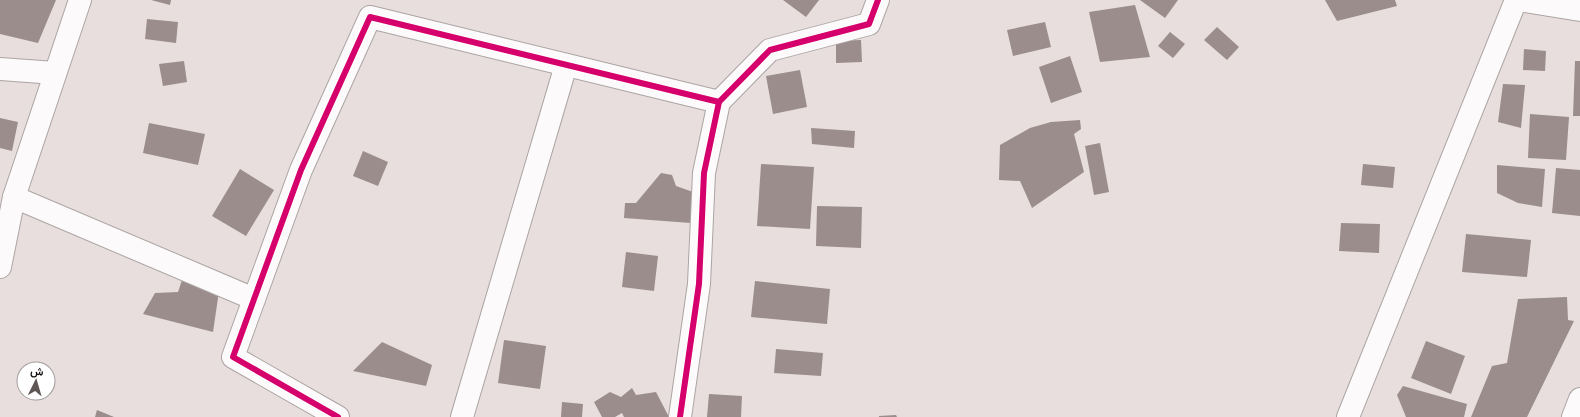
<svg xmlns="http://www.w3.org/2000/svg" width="1580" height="417" viewBox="0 0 1580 417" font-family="'Nunito Sans',Vazirmatn,sans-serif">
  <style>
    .building { fill: #9a8d8c }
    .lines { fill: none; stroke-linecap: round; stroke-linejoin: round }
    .street-casing { stroke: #aca4a4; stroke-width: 24 }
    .street { stroke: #fcfafa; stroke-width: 22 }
    .cycleway-casing { stroke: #fff; stroke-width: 8 }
    .cycleway { stroke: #d6006c; stroke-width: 6 }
  </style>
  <rect width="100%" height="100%" fill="#e8dedd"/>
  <!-- building -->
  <g class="building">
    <polygon points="0,0 56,0 38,43 0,34"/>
    <polygon points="151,0 171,0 170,5"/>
    <polygon points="783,0 819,0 806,17"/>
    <polygon points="1140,0 1178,0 1165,18"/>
    <polygon points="1325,0 1395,0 1397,6 1337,21"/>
    <polygon points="1135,5 1150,57 1100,62 1089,12"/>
    <polygon points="147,19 178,22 176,43 145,39"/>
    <polygon points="1045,22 1051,47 1013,56 1007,30"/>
    <polygon points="1217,27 1239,47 1227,60 1204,40"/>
    <polygon points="1170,32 1185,44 1173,58 1158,46"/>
    <polygon points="861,40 862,62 836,63 836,41"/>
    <polygon points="1524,49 1546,51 1545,71 1523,70"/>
    <polygon points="1070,56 1082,92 1051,103 1039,67"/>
    <polygon points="184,61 187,82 163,86 159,64"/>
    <polygon points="1575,61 1580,61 1580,116 1573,116"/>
    <polygon points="800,70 807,107 773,114 766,76"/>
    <polygon points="1503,84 1525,85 1521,128 1498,122"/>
    <polygon points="1530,114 1569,117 1566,160 1528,158"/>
    <polygon points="0,118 18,122 12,151 0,148"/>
    <polygon points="1080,120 1081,129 1074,134 1084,172 1032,208 1020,181 999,180 1000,145 1030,128 1051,122"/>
    <polygon points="149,123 205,134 198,165 143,153"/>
    <polygon points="811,128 855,131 854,148 812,144"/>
    <polygon points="1100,143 1109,192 1094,195 1085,146"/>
    <polygon points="363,151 388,162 378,186 353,176"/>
    <polygon points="761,164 814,167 810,229 757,226"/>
    <polygon points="1363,164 1395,167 1393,188 1361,185"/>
    <polygon points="1497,165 1545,169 1542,207 1518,203 1497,193"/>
    <polygon points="1556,168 1580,170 1580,216 1552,213"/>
    <polygon points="240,169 274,190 246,236 212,216"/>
    <polygon points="661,173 672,175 676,186 696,193 691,223 624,218 625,203 636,203"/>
    <polygon points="817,206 862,207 861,248 816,246"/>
    <polygon points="1341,223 1380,224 1379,253 1339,251"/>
    <polygon points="1466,234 1531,240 1527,277 1462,272"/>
    <polygon points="626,252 658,256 654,291 622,287"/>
    <polygon points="183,277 219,291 213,332 143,314 155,293 178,292"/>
    <polygon points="755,281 830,289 827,324 751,317"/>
    <polygon points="1567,297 1568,320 1574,321 1527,417 1471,417 1492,366 1507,363 1518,299"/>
    <polygon points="504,340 546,346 540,389 498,383"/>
    <polygon points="1426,341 1465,356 1451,394 1411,378"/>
    <polygon points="382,342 432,365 426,386 353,371"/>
    <polygon points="776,349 823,353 821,376 774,373"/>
    <polygon points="1403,386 1467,404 1464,417 1406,417 1397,395"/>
    <polygon points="632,388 636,395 656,392 669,417 624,417 622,413 615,417 602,417 594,402 610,392 621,397"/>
    <polygon points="709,394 742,396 741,417 707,417"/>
    <polygon points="562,402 583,404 582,417 561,417"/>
    <polygon points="97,410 114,417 95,417"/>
    <polygon points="896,415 897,417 879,417 879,416"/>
  </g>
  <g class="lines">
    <!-- street casing -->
    <g class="street-casing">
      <g id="street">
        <polyline points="80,0 14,197 254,299"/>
        <polyline points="1518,0 1580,10"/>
        <polyline points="0,69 55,73"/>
        <polyline points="0,267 14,197"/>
        <polyline points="338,417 233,357 301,170 370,17 719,102"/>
        <polyline points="462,417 566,65"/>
        <polyline points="680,417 699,284 704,173 719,102 770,50 869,24 878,0"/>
        <polyline points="1348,417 1516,0"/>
        <polyline points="1573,417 1580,399"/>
      </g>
    </g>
    <!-- street -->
    <use href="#street" class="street"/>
    <!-- cycleway casing -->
    <g class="cycleway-casing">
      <g id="cycleway">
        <polyline points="338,417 233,357 301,170 370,17 719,102"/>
        <polyline points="680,417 699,284 704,173 719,102 770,50 869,24 878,0"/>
      </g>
    </g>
    <!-- cycleway -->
    <use href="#cycleway" class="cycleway"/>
  </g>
  <!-- north arrow -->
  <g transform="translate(36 381) rotate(5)"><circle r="19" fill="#ffffff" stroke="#a19e9e"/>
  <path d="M0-3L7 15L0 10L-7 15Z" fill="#5e5655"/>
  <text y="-6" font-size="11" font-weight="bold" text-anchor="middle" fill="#130d0c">ش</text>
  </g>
</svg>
